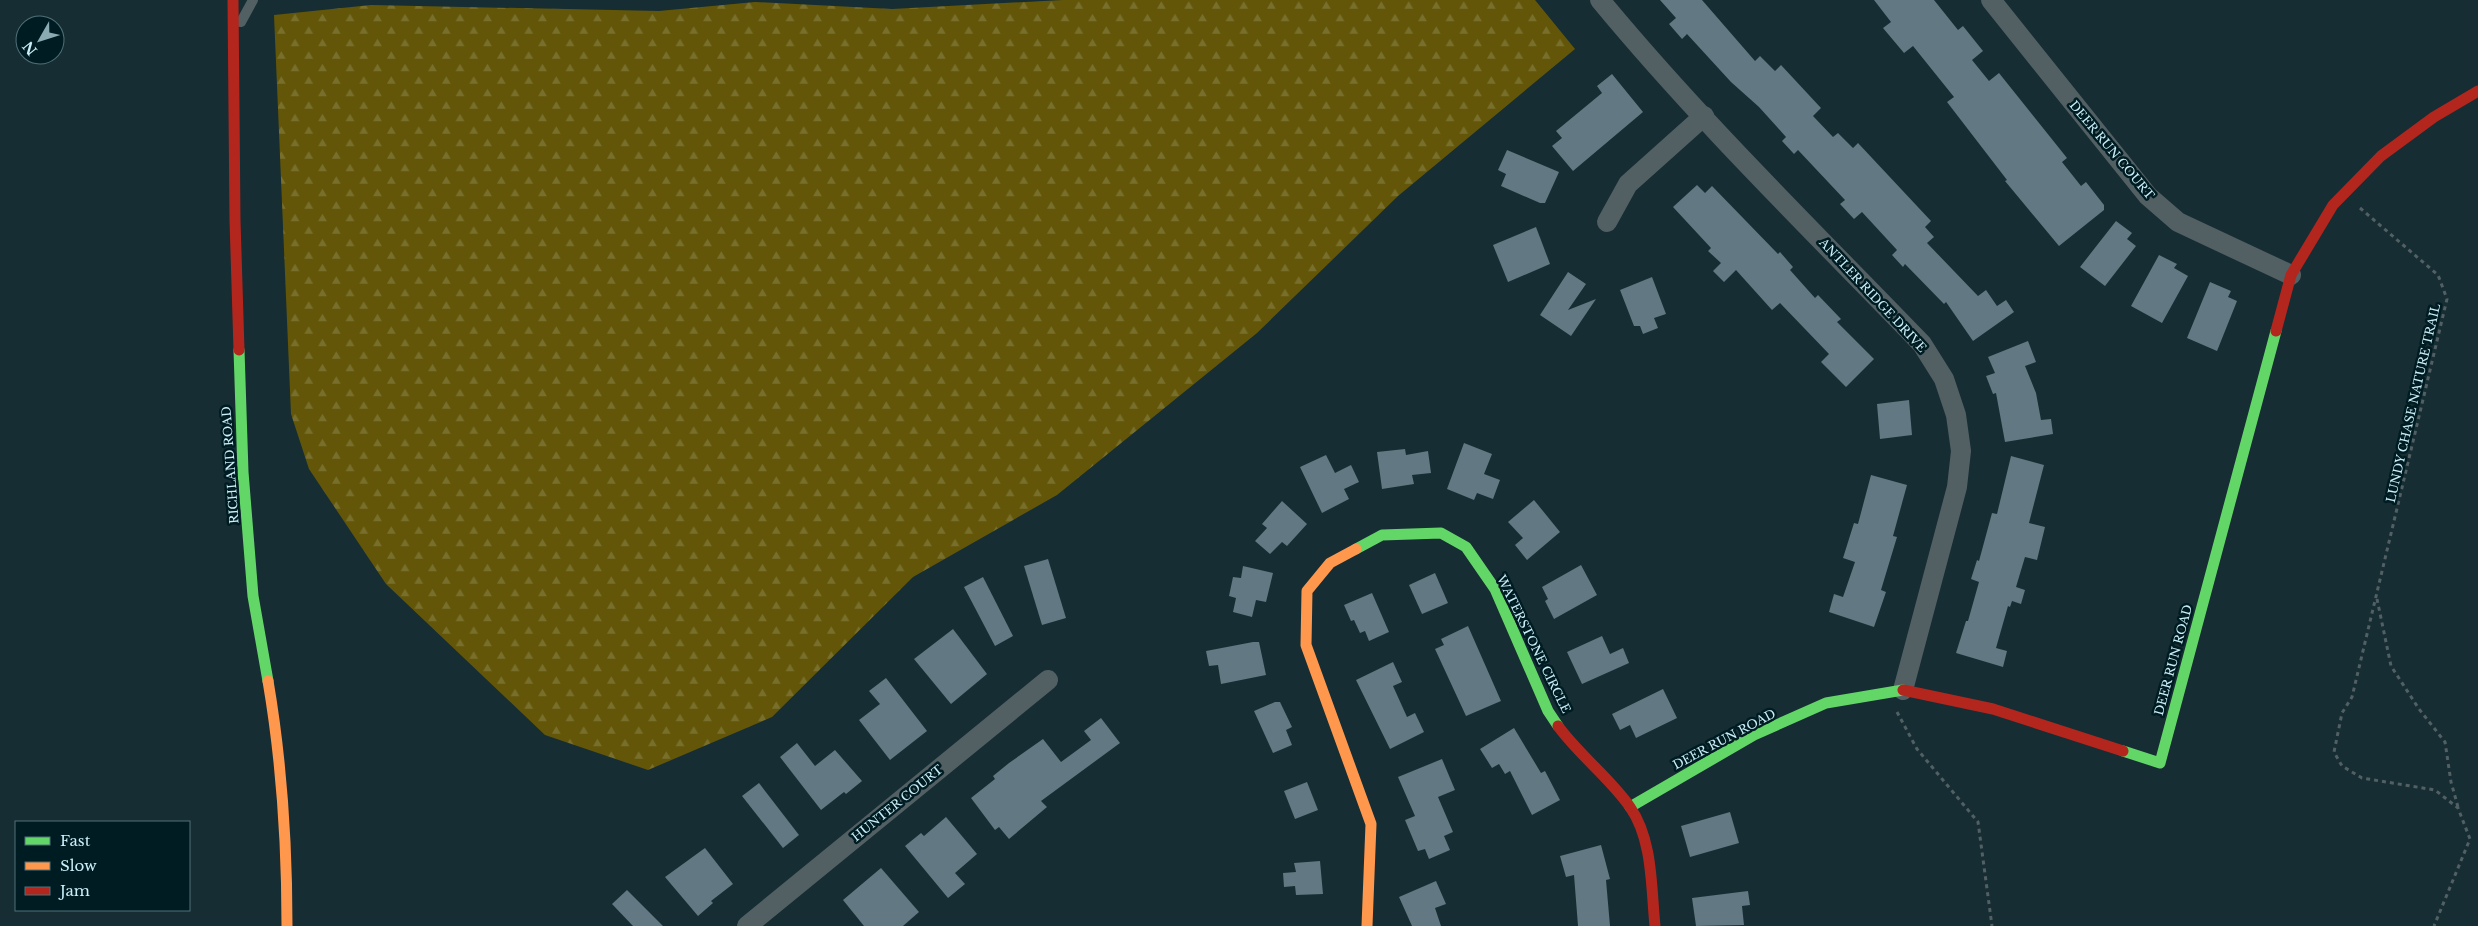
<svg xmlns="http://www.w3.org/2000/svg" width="2478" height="926" viewBox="0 0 2478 926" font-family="'Libre Baskerville',serif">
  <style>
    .forest { fill: url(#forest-firs) }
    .building { fill: #627882 }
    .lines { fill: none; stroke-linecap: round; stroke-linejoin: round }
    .path { stroke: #526063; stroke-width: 3; stroke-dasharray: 4 4; stroke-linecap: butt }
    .lane { stroke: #526063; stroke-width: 10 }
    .street { stroke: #526063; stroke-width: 20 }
    .fast { stroke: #63d668; stroke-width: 11 }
    .slow { stroke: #ff974d; stroke-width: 11 }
    .jam { stroke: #b3261e; stroke-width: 11 }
    .labels { text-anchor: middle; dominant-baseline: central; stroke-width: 5; stroke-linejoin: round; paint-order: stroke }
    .street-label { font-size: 12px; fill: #caeff8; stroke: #001c23 }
  </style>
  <defs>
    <pattern id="forest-firs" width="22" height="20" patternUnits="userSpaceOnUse" patternTransform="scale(1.25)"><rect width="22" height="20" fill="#635608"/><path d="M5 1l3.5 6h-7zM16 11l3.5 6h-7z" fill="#786f2d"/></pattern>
  </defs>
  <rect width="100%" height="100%" fill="#162d33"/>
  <!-- forest -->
  <polygon class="forest" points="1063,0 1535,0 1575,49 1398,196 1257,333 1057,495 913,577 772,717 648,770 545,735 386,584 309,469 291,414 274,15 371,5 659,11 755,2 892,9"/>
  <!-- building -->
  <g class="building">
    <polygon points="1660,0 1702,0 1755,61 1760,56 1775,71 1781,65 1821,108 1813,116 1833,137 1838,133 1853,148 1858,143 1931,221 1925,227 1934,237 1927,243 1978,296 1986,290 1997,306 2006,300 2014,312 1973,341 1946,302 1944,304 1905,264 1903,267 1892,255 1897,250 1862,212 1854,219 1840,204 1845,200 1798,150 1794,154 1782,141 1786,137 1759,107 1731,82 1687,34 1682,39 1669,24 1676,18"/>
    <polygon points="1874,0 1934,0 1958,30 1963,26 1983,51 1972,60 1989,81 1999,73 2067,158 2062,162 2081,186 2086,182 2104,205 2104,210 2059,246 2005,181 2007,180 1947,102 1954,97 1913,46 1904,53 1883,28 1891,22"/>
    <polygon points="1612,74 1643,112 1573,171 1552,146 1562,138 1556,131 1602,93 1597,86"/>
    <polygon points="1507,150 1559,172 1545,203 1540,203 1501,186 1506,174 1498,170"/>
    <polygon points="1697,185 1705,193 1712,186 1778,254 1780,252 1793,267 1790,270 1815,298 1818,295 1841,319 1837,322 1874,359 1846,387 1821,362 1829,354 1780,303 1772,310 1736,270 1724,282 1713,271 1721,263 1708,251 1711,248 1673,207"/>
    <polygon points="2116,221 2132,233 2127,239 2136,246 2105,286 2080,267"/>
    <polygon points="1536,227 1550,264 1508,282 1493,245"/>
    <polygon points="2159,255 2177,264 2174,268 2188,276 2162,323 2131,306"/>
    <polygon points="1568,272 1586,284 1568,310 1596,299 1571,336 1540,315"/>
    <polygon points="1652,277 1666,314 1654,318 1658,328 1643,334 1640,326 1634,326 1620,290"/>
    <polygon points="2210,282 2231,291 2228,297 2237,301 2217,351 2187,338"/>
    <polygon points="2028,341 2036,362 2025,366 2036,393 2041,420 2051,419 2053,434 2005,442 1996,393 1993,394 1986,376 1995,373 1988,357"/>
    <polygon points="1909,400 1912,435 1880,439 1877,404"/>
    <polygon points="1464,443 1492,454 1484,474 1500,480 1493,499 1477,493 1474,500 1447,489"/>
    <polygon points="1405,449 1406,455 1428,451 1431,473 1412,475 1414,484 1382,489 1377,452"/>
    <polygon points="1326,455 1335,473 1351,465 1359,482 1344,489 1349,499 1322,513 1300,467"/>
    <polygon points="2011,456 2044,465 2029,523 2045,527 2037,560 2025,557 2016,587 2025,590 2021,604 2012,601 2010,607 2008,606 1996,648 2007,651 2003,667 1956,653 1966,621 1968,621 1979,582 1971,579 1977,560 1979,561 1992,513 1997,514"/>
    <polygon points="1871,475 1907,485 1893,536 1897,537 1881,590 1886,592 1874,627 1829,612 1834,594 1843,597 1855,562 1843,558 1854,523 1858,524"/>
    <polygon points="1534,500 1560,532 1527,560 1515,545 1523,538 1508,522"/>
    <polygon points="1282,501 1307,524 1287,546 1282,542 1270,554 1255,541 1267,528 1262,524"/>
    <polygon points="1048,559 1066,618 1042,625 1024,566"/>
    <polygon points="1581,565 1597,595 1554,619 1545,601 1548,599 1542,587"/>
    <polygon points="1243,566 1273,573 1266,602 1256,600 1252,617 1233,612 1236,598 1229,596 1233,577 1241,578"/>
    <polygon points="1435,573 1448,603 1422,614 1409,585"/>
    <polygon points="983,577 1013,636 995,646 964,587"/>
    <polygon points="1372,593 1389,632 1369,641 1365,631 1360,633 1354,620 1351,621 1344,605"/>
    <polygon points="1468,626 1501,701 1466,716 1435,649 1444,645 1441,639"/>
    <polygon points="953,629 987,674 951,704 914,659"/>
    <polygon points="1602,636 1610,654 1623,648 1629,663 1582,684 1567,652"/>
    <polygon points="1253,642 1259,642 1266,675 1221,684 1218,665 1209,666 1206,651"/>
    <polygon points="1393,662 1402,682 1393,686 1407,717 1415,713 1424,732 1390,749 1356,680"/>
    <polygon points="886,678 927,731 890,760 859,720 880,704 869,691"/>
    <polygon points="1663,689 1677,718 1636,738 1630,725 1620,730 1612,714"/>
    <polygon points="1275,702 1280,702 1292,727 1286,730 1292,745 1273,753 1254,711"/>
    <polygon points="1101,718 1120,743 1041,801 1047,807 1009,839 999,827 995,830 971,798 995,779 993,776 1009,763 1043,739 1061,762 1091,740 1084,731"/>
    <polygon points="1514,728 1541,773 1545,771 1560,800 1532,815 1510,771 1505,774 1499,764 1492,768 1480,749"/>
    <polygon points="797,743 815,766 835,750 862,781 846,794 844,792 821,810 780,757"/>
    <polygon points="1442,759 1455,790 1438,797 1453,832 1444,836 1450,850 1429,859 1425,849 1418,851 1405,820 1415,816 1398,777"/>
    <polygon points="1307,782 1318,810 1295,819 1284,791"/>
    <polygon points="759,783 799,835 783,848 742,796"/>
    <polygon points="1730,812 1739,843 1690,857 1681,826"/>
    <polygon points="946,817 977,854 955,873 965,884 948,898 905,846 921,833 924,836"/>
    <polygon points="1601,845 1610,879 1606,880 1610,926 1578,926 1574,875 1566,877 1560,856"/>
    <polygon points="705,848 733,884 711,901 713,903 698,916 665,877"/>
    <polygon points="1320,861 1323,894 1296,895 1295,886 1284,887 1283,873 1296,872 1294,863"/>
    <polygon points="881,868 919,912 903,926 864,926 843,900"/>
    <polygon points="1436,881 1446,904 1435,908 1441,926 1412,926 1399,897"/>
    <polygon points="627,890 663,926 633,926 612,904"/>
    <polygon points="1748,891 1750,905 1742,906 1744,925 1696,926 1692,898"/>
  </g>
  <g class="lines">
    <!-- path -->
    <g class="path">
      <polyline points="2360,208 2438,275 2447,299 2352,697 2342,713 2334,752 2342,766 2362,778 2435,790 2458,808 2470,839 2434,926"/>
      <polyline points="2377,599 2391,666 2419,709 2445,742 2451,782 2458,807"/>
      <polyline points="1897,712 1917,749 1978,822 1992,926"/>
    </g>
    <!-- lane -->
    <polyline class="lane" points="241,22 253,0"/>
    <!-- street -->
    <g class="street">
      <path d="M1600,0C1700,121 1813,231 1922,344L1944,379L1956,415L1961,451L1957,487L1903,690"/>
      <polyline points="1991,0 2148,196 2178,222 2291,275"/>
      <polyline points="1607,222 1628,184 1704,116"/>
      <polyline points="747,926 1048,680"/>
    </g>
    <!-- fast -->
    <g class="fast">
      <polyline points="239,350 243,472 253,596 268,681"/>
      <polyline points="1356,549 1382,535 1441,533 1466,547 1495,589 1548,711 1558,726"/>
      <polyline points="2123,751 2160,763 2276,331"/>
      <polyline points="1630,807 1754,735 1826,703 1903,690"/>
    </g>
    <!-- slow -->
    <g class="slow">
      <polyline points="1356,549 1330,563 1307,591 1306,645 1371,824 1367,926"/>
      <path d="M268,681C282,763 287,843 287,926"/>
    </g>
    <!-- jam -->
    <g class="jam">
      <polyline points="233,0 235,220 239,350"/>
      <polyline points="2276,331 2291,275 2333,205 2381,156 2434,117 2478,91"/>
      <polyline points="1903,690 1993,709 2123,751"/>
      <path d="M1558,726C1579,755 1610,778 1630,807C1653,840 1651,887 1655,926"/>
    </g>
  </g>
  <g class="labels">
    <!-- street labels -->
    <g class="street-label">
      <text transform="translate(2112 150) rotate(50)">DEER RUN COURT</text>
      <text transform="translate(1873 295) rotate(47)">ANTLER RIDGE DRIVE</text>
      <text transform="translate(2413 403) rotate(-77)">LUNDY CHASE NATURE TRAIL</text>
      <text transform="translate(230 465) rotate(-94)">RICHLAND ROAD</text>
      <text transform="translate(1534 644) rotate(64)">WATERSTONE CIRCLE</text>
      <text transform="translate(2173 660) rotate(-75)">DEER RUN ROAD</text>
      <text transform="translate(1724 739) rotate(-28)">DEER RUN ROAD</text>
      <text transform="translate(897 803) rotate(-39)">HUNTER COURT</text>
    </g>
  </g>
  <!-- legend -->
  <rect x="15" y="821" width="175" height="90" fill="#001c23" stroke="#517078"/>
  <rect x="25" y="837" width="25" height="8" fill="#63d668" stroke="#517078"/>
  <text x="60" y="846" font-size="15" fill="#caeff8">Fast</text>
  <rect x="25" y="862" width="25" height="8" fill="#ff974d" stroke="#517078"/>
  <text x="60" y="871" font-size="15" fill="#caeff8">Slow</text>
  <rect x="25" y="887" width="25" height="8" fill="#b3261e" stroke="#517078"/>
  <text x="60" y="896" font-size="15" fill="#caeff8">Jam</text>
  <!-- north arrow -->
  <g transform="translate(40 40) rotate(231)"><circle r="24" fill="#001c23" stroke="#517078"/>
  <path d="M0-4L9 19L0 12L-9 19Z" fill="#8babb3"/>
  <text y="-8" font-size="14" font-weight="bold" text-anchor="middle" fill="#caeff8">N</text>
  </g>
</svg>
